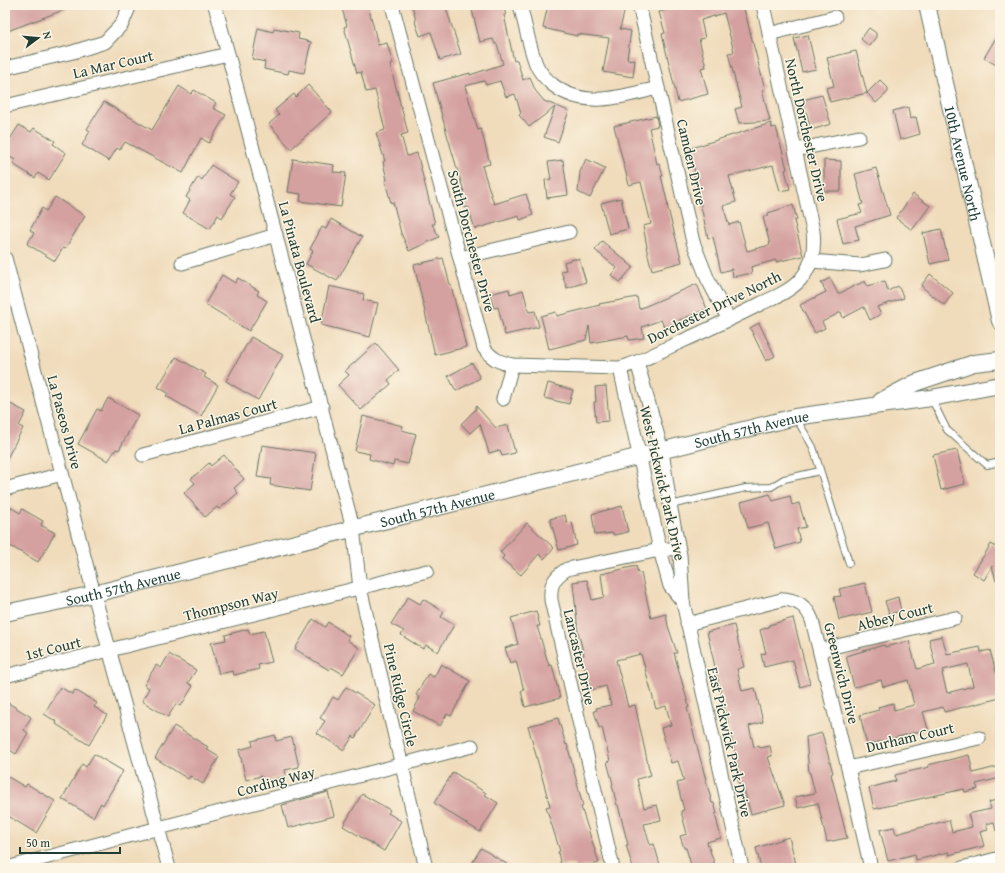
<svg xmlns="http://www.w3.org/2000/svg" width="1005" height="873" viewBox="0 0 1005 873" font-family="'Gentium Book Plus',serif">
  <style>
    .building { fill: #d4a1a0; fill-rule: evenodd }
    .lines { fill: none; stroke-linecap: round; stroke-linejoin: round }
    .service-casing { stroke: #687563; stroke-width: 8 }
    .minor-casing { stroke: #687563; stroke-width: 15 }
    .tertiary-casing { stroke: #687563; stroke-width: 18 }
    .service { stroke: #fff; stroke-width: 6 }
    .minor { stroke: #fff; stroke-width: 13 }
    .tertiary { stroke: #fff; stroke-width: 16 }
    .labels { text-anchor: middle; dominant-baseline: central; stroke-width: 3; stroke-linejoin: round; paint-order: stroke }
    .street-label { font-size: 15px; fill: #1f3d34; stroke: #fcf5e5 }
  </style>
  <rect width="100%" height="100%" fill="#fcf5e5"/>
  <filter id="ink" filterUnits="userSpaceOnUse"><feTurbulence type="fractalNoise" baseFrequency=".025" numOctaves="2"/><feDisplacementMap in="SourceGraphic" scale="8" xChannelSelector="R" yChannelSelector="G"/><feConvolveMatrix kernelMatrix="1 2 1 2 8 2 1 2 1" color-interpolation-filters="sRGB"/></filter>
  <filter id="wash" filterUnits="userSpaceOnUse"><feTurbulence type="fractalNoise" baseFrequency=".012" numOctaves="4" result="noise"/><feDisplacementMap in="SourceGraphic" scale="16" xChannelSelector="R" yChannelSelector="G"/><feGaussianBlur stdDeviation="0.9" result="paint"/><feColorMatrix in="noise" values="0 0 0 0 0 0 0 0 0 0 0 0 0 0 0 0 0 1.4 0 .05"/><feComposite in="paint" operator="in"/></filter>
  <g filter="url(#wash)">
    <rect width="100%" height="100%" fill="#f0dcbb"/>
    <g id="blocks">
      <!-- building -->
      <g class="building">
        <polygon points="5,5 74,5 74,6 5,32"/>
        <polygon points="341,5 368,5 378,45 387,43 393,64 390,65 408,133 401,135 407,156 417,153 435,224 432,224 439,237 409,251 401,233 393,202 391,203 385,181 387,180 383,162 385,161 376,133 385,130 375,90 366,92 361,72 357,73 344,27 347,26"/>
        <polygon points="412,5 445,5 461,54 440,60 431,32 420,36 415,22 416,21"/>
        <polygon points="493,5 503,5 506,15 504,15 514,61 517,60 523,80 530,77 535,90 544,101 569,111 558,142 544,137 555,107 529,127 519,115 521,113 515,94 506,97 500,81 486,85 484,81 465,86 478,130 481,129 490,164 482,166 494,204 526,194 533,215 520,220 519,216 475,229 468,207 465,208 460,193 464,192 448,138 433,83 470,73 470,75 503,64 497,44 495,44 493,39 480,42 472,10"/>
        <polygon points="548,5 626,5 620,29 631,31 627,59 635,60 633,77 603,72 609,38 577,34 577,36 543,28"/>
        <polygon points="686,5 743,5 765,89 762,90 770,121 739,123 735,109 742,107 728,53 734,52 724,13 701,20 705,38 699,39 706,67 701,68 708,94 678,102 662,34 665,33 659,12"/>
        <polygon points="258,28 273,32 274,28 299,33 298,39 311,42 304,73 289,70 288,74 264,69 265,62 252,59"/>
        <polygon points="869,28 876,33 876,37 869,46 861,39"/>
        <polygon points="1000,31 1000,67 984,58"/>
        <polygon points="808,35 816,69 802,72 794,38"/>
        <polygon points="856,51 867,93 830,102 826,88 834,86 827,58"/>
        <polygon points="880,80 888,88 888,92 876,103 867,93"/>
        <polygon points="308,85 332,112 291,149 269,124 279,115 275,110 294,94 296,97"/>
        <polygon points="179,86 191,94 194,90 216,103 213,108 226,115 209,143 201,138 183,173 125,142 120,150 117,148 109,161 82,145 90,131 87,129 104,102 152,130"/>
        <polygon points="822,95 831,124 811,130 803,100"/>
        <polygon points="908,107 910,119 916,117 920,134 900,140 893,111"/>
        <polygon points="656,116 658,126 649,128 657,164 659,163 663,176 661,176 668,205 667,205 682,262 652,270 646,247 647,247 643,226 651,224 641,182 629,185 614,126"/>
        <polygon points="771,123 772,128 776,127 787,169 785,170 790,189 780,191 773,165 729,176 736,202 723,206 729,225 739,222 747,251 770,245 763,217 768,216 768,213 793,205 797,220 794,221 803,256 776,262 776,260 751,267 752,273 733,277 732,269 721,272 713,237 708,238 694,175 696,175 688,149"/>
        <polygon points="19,125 31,132 34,128 55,141 53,144 66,153 49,180 38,173 35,178 13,164 15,160 5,154 5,147"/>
        <polygon points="293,159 334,165 333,172 346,173 341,207 300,201 301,194 288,192"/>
        <polygon points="586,159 605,168 590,198 578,192 580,172"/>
        <polygon points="563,160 568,195 547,198 545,180 551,179 548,162"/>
        <polygon points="824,160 841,161 841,191 824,191"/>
        <polygon points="211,165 238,182 230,194 235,197 222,218 218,215 210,229 183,213 190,200 186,197 198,177 202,180"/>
        <polygon points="876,168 890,215 855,226 859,240 843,244 837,219 862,213 859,205 863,204 855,174"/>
        <polygon points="913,194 930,206 912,230 896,218"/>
        <polygon points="55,197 85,216 65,249 63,248 55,261 27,244 34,233 30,230 42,208 46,211"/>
        <polygon points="621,198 628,229 609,234 601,203"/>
        <polygon points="331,219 362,237 337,281 306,264 313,251 310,249 322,227 326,229"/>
        <polygon points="941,229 948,260 930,264 923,233"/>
        <polygon points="602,241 633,267 620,282 611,275 617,268 595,250"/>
        <polygon points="443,258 450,285 451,285 466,347 435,355 414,265"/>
        <polygon points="574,259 579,259 586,282 567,288 561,271 566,270 564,262"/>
        <polygon points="930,274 953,293 944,305 921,286"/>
        <polygon points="222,275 235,283 238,278 259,291 257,295 267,301 249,331 205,304"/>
        <polygon points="830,278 838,294 865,281 867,286 885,281 888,291 898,286 904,298 877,307 881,314 870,320 864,307 843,318 841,312 822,322 825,328 815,333 800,305 826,292 821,283"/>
        <polygon points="697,284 707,309 679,320 680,323 665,329 661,320 642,327 644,338 629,340 628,336 591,343 589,326 586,340 549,349 541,316 556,312 557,316 600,305 599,304 637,297 639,309"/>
        <polygon points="329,286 364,294 363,300 378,303 370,337 321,325"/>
        <polygon points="509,289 510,294 523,290 529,312 535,311 539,327 505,335 498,307 494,308 490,294"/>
        <polygon points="759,323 775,356 766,361 750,328"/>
        <polygon points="251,337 283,355 258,400 226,381"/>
        <polygon points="376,343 399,370 388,380 391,384 361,410 338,385 349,375 345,371"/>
        <polygon points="176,357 206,374 204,377 218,385 201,416 166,396 168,393 158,387"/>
        <polygon points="472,363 480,378 456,391 448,376"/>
        <polygon points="548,383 573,390 569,404 544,398"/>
        <polygon points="606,386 609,421 596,422 594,402 596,402 595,387"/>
        <polygon points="108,398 138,415 119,450 116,449 108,461 78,444 97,409 101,411"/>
        <polygon points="5,401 26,412 19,426 23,428 5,462"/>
        <polygon points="476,406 496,428 508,425 515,453 502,456 500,450 489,453 480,424 470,433 461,424 476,409"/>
        <polygon points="363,416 403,426 402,430 416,434 408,464 394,461 393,466 369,459 370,454 355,451"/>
        <polygon points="262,445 316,453 310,491 270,485 271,479 257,477"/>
        <polygon points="957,450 965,484 941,490 933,455"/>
        <polygon points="224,455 244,479 234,488 238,493 219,509 217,507 205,517 184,493 195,483 191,479 209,463 211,466"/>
        <polygon points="770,494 773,501 790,496 792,505 799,503 806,527 797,529 800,542 776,549 768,523 748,528 741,502"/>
        <polygon points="622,506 628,532 614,535 613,533 595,535 592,514"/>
        <polygon points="10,507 20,513 22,509 43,521 41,525 55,533 38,562 5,543 5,516"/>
        <polygon points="565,515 567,523 572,522 577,545 559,550 550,519"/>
        <polygon points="527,523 554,548 544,559 539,554 521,575 502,559 504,556 500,552"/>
        <polygon points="991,544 1000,549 1000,581 996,581 992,566 984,580 973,573"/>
        <polygon points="636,566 638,573 641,573 651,618 666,614 668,626 677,653 674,653 689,707 687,708 712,803 714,803 717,814 715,814 721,838 707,842 716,868 692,868 686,848 684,848 680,836 687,834 681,811 684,810 677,783 684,781 678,761 671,763 661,728 671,725 666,706 656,709 641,654 616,660 628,707 635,705 649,769 651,775 637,779 644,808 657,805 661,820 644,824 650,845 654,844 661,868 633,868 626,845 628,845 618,805 617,805 612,785 613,784 607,762 610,761 602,727 599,728 594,711 597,710 596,708 611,705 606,686 591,690 586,668 585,669 581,656 584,655 578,632 573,582 587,580 592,600 604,597 601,574"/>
        <polygon points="865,583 872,612 839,620 834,597 841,596 839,589"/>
        <polygon points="408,597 420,604 423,599 444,612 441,617 454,625 438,652 426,645 423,649 401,635 404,631 391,624"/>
        <polygon points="898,597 901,611 889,614 885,601"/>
        <polygon points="536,611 540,626 537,626 549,666 552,665 560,698 525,707 521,691 524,690 516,661 510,663 505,648 518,644 511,618"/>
        <polygon points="793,618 810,684 800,687 793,660 764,667 761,654 766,653 760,630 769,627 769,625"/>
        <polygon points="313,619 325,627 328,622 349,636 347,640 359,648 343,674 331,667 329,670 295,649"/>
        <polygon points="734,625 744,667 737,669 742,691 755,688 763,722 749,726 754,747 759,746 760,748 770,746 772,756 768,757 785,805 751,814 743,786 740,787 737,776 740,775 707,632"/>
        <polygon points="248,629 250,634 264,631 272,662 258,665 259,669 234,675 233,671 219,674 211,643 226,640 225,635"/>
        <path d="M942,636L947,654L980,647L981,652L990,650L1000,687V698L944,712L943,707L923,712L928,729L867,745L860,715L879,710L878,707L893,703L894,710L914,705L908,680L883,687L881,680L854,687L846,656L884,645L885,647L909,641L917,669L935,664L929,639ZM968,664L973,686L947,693L942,673L944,672L943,670Z"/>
        <polygon points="169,654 196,670 188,683 193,686 181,706 176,704 168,717 142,701 149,688 144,685 156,665 161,668"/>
        <polygon points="441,664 470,681 451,716 447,714 440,726 413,711 420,698 416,695 428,674 434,677"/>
        <polygon points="60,687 72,694 75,690 97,703 94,707 107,715 89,745 56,724 57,722 44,714"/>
        <polygon points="346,687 375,705 355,738 353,736 344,750 317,733 325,721 320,718 333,697 338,700"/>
        <polygon points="5,701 31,717 24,730 28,733 16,754 5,747"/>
        <polygon points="558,718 566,745 567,744 583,806 581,807 599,863 578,868 575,868 574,864 561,866 558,852 560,851 546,807 550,806 528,726"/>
        <polygon points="174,726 208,747 206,749 219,757 203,784 190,776 188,779 155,758"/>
        <polygon points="822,733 833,773 831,774 847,838 827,842 818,803 798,808 795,797 815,793 810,773 809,773 806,737"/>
        <polygon points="275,735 276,741 292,737 299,767 285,770 286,776 262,782 261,776 246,780 239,750 253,746 252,741"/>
        <polygon points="94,754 123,771 103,805 101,803 93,817 62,799 82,764 86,767"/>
        <polygon points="969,755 973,773 1000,766 1000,778 976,784 978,789 965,792 964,789 874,809 869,788 896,781 895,775 929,767 928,765"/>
        <polygon points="453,772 486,793 485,795 498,803 480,832 434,803"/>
        <polygon points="5,775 25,787 27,784 55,801 36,833 5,814"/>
        <polygon points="328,792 334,816 288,828 282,805"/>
        <polygon points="362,794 390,810 388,813 401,821 384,851 343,826"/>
        <polygon points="1000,799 1000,830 996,831 994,822 986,824 988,830 980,832 984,846 949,855 949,852 916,860 915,854 888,861 880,830 894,827 896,834 949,820 952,832 972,827 968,814 991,809 989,802"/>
        <polygon points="789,837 797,868 761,868 756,848"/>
        <polygon points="481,848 513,868 469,868"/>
      </g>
    </g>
  </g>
  <g filter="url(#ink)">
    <use href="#blocks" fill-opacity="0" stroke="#687563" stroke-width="1"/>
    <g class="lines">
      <!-- service casing -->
      <g class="service-casing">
        <g id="service">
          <polyline points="932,400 947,430 987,465 1000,462"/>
          <polyline points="796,418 813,447 849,563"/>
          <polyline points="670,505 746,488 771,487 784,479 820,471"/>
        </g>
      </g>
      <!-- minor casing -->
      <g class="minor-casing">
        <g id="minor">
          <polyline points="215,5 353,528 360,588 426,868"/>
          <path d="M392,5L484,348C492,359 499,362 512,365L620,368C639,363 658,352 676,344C705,331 733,318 762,303C775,297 790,291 800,280C813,266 815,249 813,231L763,5"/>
          <path d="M520,5C525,24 529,45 536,64C539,72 547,80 553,85C585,110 623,96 658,88"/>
          <polyline points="639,5 693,242 708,280 729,320"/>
          <polyline points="769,34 835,17"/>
          <polyline points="5,68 73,52 105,42 122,24 130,5"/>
          <polyline points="5,106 228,54"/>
          <polyline points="795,150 859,137"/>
          <polyline points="5,258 94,594 169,868"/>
          <polyline points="460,258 569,232"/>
          <polyline points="811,261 860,265 885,260"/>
          <polyline points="182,263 276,235"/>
          <polyline points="637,362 662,451 670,505 680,555 683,602 742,868"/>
          <polyline points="620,368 660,550 670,586 683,602"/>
          <polyline points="503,399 512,365"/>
          <polyline points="143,455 322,407"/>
          <polyline points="5,489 62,474"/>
          <path d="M687,624L785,599C799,601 807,607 812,620L848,768L871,868"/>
          <polyline points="820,650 955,618"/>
          <polyline points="5,676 427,571"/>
          <polyline points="848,768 979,738"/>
          <polyline points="14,866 472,746"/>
          <path d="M613,868L551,600C550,585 553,578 567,569L660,550L678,548"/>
          <polyline points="962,868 1000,858"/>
        </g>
      </g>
      <!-- tertiary casing -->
      <g class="tertiary-casing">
        <g id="tertiary">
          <path id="s1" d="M927,5L1000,321"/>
          <polyline points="881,401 915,383 974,363 1000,360"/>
          <path id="s2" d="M5,613L94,594L795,417L931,398L1000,385"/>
        </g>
      </g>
      <!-- service -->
      <use href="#service" class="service"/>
      <!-- minor -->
      <use href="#minor" class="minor"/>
      <!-- tertiary -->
      <use href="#tertiary" class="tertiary"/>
    </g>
  </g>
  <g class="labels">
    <!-- street labels -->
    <g class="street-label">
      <text transform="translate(113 64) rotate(-13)">La Mar Court</text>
      <text transform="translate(807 130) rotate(77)">North Dorchester Drive</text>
      <text transform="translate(692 162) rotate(77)">Camden Drive</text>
      <text stroke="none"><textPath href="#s1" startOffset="162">10th Avenue North</textPath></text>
      <text transform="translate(472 241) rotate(75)">South Dorchester Drive</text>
      <text transform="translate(300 262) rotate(75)">La Pinata Boulevard</text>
      <text transform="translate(714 307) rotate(-26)">Dorchester Drive North</text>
      <text transform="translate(228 416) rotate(-15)">La Palmas Court</text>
      <text transform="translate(65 422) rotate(75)">La Paseos Drive</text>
      <text stroke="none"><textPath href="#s2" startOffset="769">South 57th Avenue</textPath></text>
      <text transform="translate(663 483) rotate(77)">West Pickwick Park Drive</text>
      <text stroke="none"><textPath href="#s2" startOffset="445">South 57th Avenue</textPath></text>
      <text stroke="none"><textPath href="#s2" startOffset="121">South 57th Avenue</textPath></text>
      <text transform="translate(231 604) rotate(-14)">Thompson Way</text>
      <text transform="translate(895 616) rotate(-14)">Abbey Court</text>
      <text transform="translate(53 648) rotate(-14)">1st Court</text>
      <text transform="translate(580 657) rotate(77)">Lancaster Drive</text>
      <text transform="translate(842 673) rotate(76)">Greenwich Drive</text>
      <text transform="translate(401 695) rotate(77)">Pine Ridge Circle</text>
      <text transform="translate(910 737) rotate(-13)">Durham Court</text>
      <text transform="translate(730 742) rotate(77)">East Pickwick Park Drive</text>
      <text transform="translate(276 781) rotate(-15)">Cording Way</text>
    </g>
  </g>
  <!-- margin -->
  <rect width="1005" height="873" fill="none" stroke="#fcf5e5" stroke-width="20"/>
  <!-- north arrow -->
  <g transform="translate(38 38) rotate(74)" stroke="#fcf5e5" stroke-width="3" paint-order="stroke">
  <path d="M0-3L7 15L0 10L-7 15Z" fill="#1f3d34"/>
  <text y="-6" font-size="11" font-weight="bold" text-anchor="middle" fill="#1f3d34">N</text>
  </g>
  <!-- scale -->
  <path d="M20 847v6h100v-6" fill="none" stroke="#1f3d34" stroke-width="2"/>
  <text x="26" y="847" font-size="12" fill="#1f3d34" stroke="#fcf5e5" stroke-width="3" paint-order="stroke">50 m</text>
</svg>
